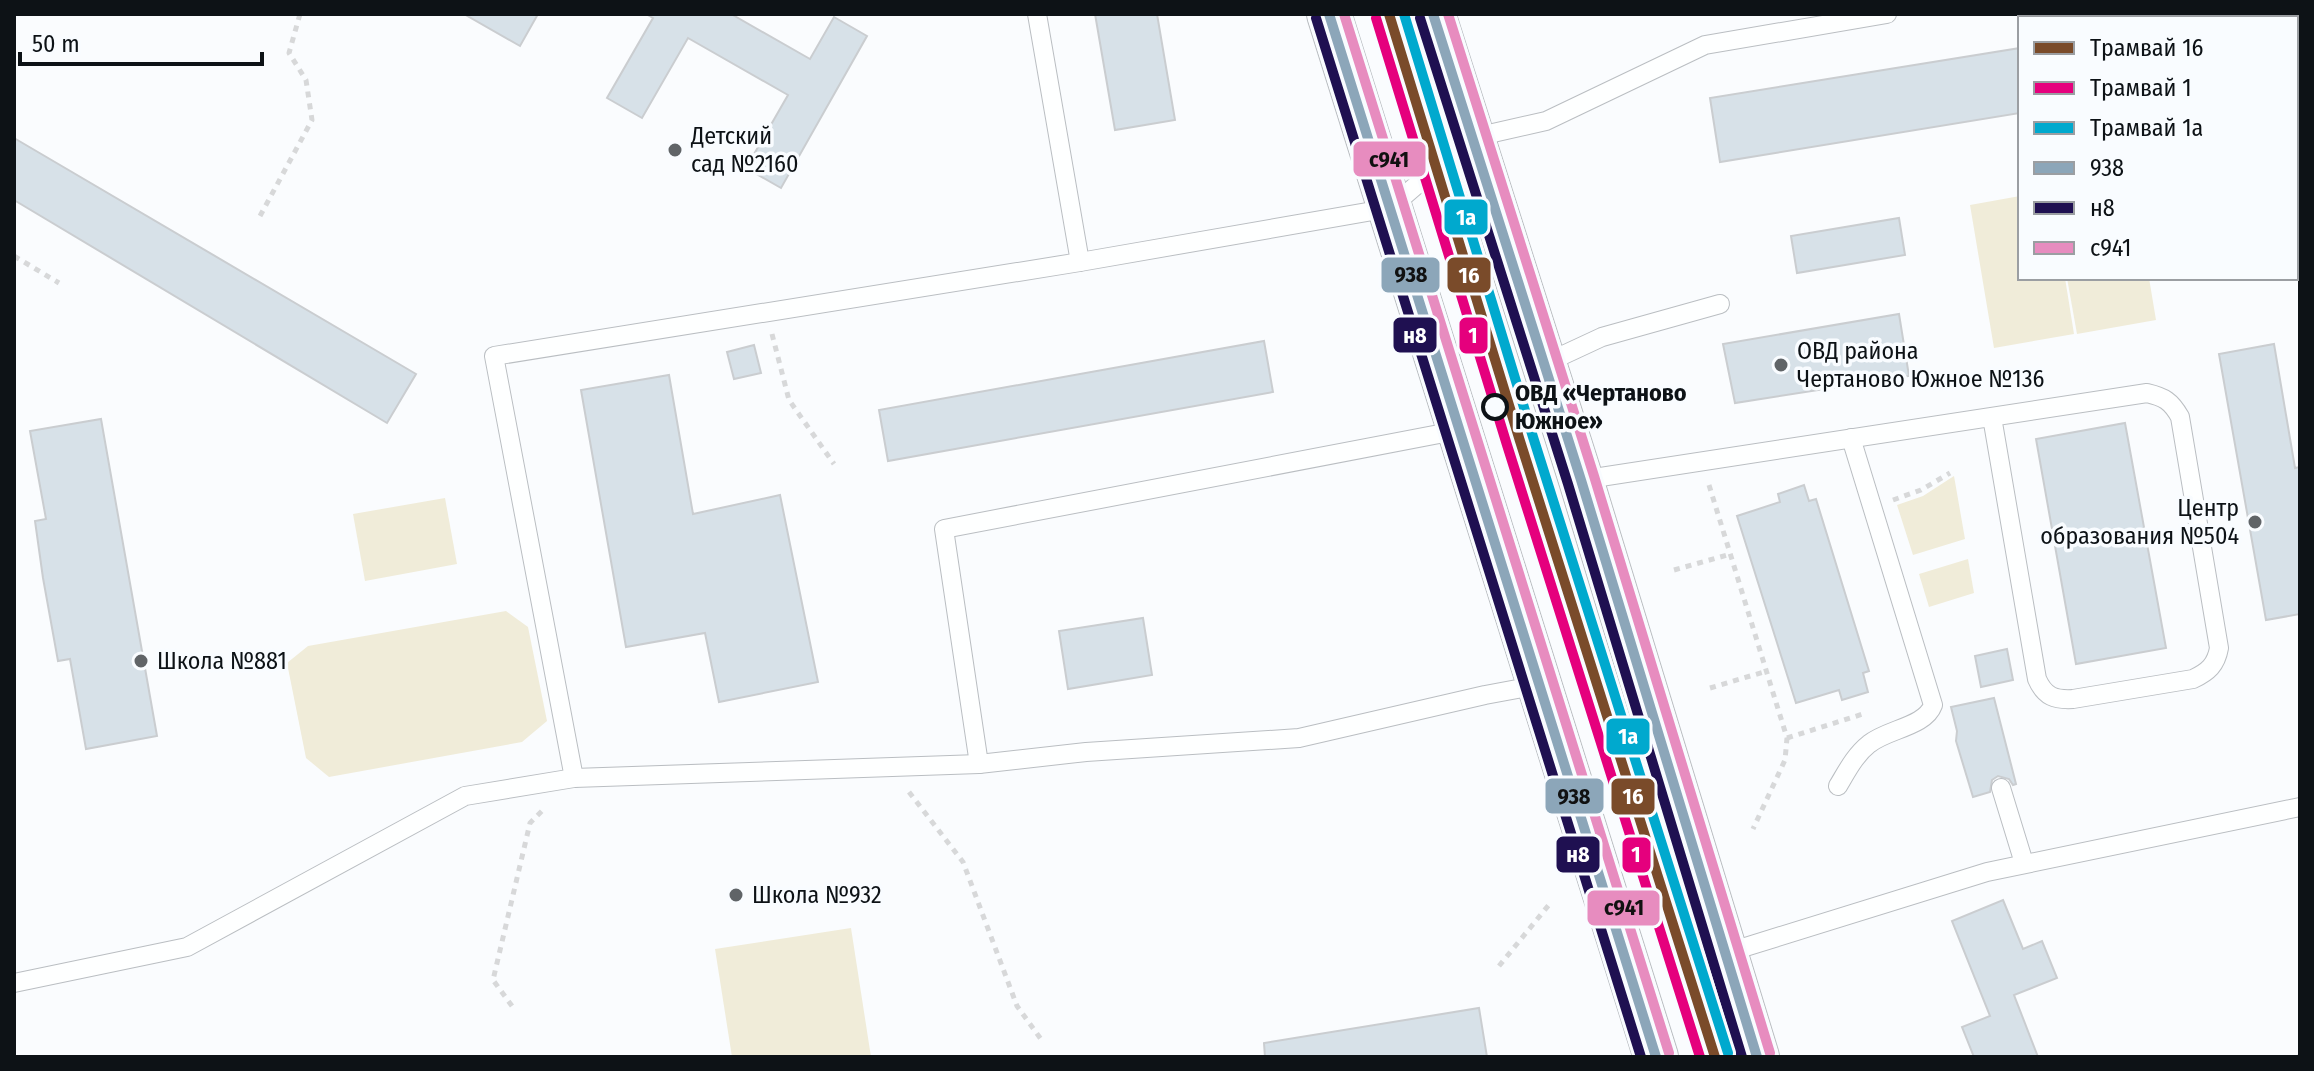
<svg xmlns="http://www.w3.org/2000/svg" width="2314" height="1071" viewBox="0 0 2314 1071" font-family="'Fira Sans Condensed',sans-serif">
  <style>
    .green { fill: #f0ecd9 }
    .building { fill: #d7e1e8; stroke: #cacdd0; stroke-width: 2 }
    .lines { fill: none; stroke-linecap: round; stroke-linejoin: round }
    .lane-casing { stroke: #babec2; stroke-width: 20 }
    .secondary-casing { stroke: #babec2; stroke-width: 46 }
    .path { stroke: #d7d8d9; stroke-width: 5; stroke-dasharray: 6 6; stroke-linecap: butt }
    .lane { stroke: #feffff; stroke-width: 18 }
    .secondary { stroke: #feffff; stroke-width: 44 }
    .bus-1-casing { stroke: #f9fcff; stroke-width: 16 }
    .bus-2-casing { stroke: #f9fcff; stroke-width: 16 }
    .bus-3-casing { stroke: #f9fcff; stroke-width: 16 }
    .bus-1 { stroke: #8ca6b9; stroke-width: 10 }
    .bus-2 { stroke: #1f1051; stroke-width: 10 }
    .bus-3 { stroke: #e78cbf; stroke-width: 10 }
    .tram-1-casing { stroke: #f9fcff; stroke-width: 16 }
    .tram-2-casing { stroke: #f9fcff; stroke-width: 16 }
    .tram-3-casing { stroke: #f9fcff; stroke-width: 16 }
    .tram-1 { stroke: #7a4b2a; stroke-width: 10 }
    .tram-2 { stroke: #e5007d; stroke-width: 10 }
    .tram-3 { stroke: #00a9ce; stroke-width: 10 }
    .poi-dot { fill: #606467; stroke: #f9fcff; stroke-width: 3 }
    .stop-dot { fill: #f9fcff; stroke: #0d1216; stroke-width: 4 }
    .labels { text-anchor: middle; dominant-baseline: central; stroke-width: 7; stroke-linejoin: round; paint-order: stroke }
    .poi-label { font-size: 24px; fill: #0d1216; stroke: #f9fcff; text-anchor: start }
    .stop-label { font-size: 24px; font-weight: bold; fill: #0d1216; stroke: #f9fcff; text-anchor: start }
    .line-badge { stroke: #f9fcff; stroke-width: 3 }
    .badge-label { font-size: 22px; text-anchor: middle; font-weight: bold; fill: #fff }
    .pale-badge-label { font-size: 22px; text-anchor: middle; font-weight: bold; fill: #111 }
  </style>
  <rect width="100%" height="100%" fill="#fafcfe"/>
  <!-- green -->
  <g class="green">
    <polygon points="2020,196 2020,278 2065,278 2074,334 1994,348 1970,205"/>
    <polygon points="2067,278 2149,278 2156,320 2077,334"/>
    <polygon points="1954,476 1965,539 1913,555 1897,505 1923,496"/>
    <polygon points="445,498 457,564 365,581 353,514"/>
    <polygon points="1968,559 1974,593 1929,607 1919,574"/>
    <polygon points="506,611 528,627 547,721 522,742 329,777 306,758 287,663 308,646"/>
    <polygon points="851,928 871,1057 732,1057 715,949"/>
  </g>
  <!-- building -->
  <g class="building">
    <polygon points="464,14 538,14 520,46"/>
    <polygon points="646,14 731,14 810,59 834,17 867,36 781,188 746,168 788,95 688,38 642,118 607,98 653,18"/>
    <polygon points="1095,14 1157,14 1175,120 1115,130"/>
    <polygon points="2020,48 2020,113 1720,162 1710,98"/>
    <polygon points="14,138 416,374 387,423 14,200"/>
    <polygon points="1899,218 1905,255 1797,273 1791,236"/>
    <polygon points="1899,314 1909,376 1735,403 1723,344"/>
    <polygon points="1264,341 1273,392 888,461 879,410"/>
    <polygon points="2274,344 2295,468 2300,467 2300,614 2266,620 2219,354"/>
    <polygon points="754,345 761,373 734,379 727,352"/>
    <polygon points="669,375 693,514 780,495 818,682 719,702 705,633 626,647 581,390"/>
    <polygon points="101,419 157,736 86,749 70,659 58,661 43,578 35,521 46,519 30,431"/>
    <polygon points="2125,423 2166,648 2076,664 2036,439"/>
    <polygon points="1804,485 1809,501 1816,499 1869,671 1863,673 1868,692 1842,700 1839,690 1796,703 1737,516 1780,502 1778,494"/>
    <polygon points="1143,618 1152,675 1068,689 1059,631"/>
    <polygon points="2007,649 2013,680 1981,687 1975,656"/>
    <polygon points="1994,698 2016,784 2013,785 2009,779 1998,776 1992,780 1990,792 1973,797 1956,741 1957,731 1951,707"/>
    <polygon points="2003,900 2023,949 2042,941 2057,978 2014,995 2038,1057 1974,1057 1962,1027 1990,1016 1952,921"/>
    <polygon points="1479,1008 1487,1057 1265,1057 1264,1043"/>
  </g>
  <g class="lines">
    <!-- lane casing -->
    <g class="lane-casing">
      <g id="lane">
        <polyline points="1037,14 1080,262"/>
        <polyline points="1544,364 1602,337 1720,304"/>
        <path d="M1581,480L2147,393C2164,397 2171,401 2180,417L2219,648C2216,665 2208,672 2193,679L2073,699C2055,700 2045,697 2037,679L1992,417"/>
        <polyline points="979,764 944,529 1460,430"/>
        <polyline points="574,778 494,356 1080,262 1390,208 1471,138 1546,121 1705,45 1887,14"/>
        <path d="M1838,786C1847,771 1855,755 1869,744C1887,729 1925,727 1933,705L1851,438"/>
        <polyline points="2001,788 2024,863"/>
        <polyline points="1726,953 1987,872 2300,807"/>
        <polyline points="14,983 187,947 465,796 574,778 979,764 1086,752 1299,738 1485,695 1539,685"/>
      </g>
    </g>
    <!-- secondary casing -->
    <g class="secondary-casing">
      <g id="secondary">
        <polyline points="1329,14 1656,1057"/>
        <polyline points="1433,14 1581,480 1757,1057"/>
      </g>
    </g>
    <!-- path -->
    <g class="path">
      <polyline points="260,216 312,120 306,80 289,53 300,14"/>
      <polyline points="14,256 59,283"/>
      <polyline points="772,334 789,400 834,464"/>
      <polyline points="1709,485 1787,738 1785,760 1753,829"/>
      <polyline points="1893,500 1921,490 1950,473"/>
      <polyline points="1674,570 1731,554"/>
      <polyline points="1710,688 1767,671"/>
      <polyline points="1787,738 1866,713"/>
      <polyline points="909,792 963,862 1017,1006 1043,1042"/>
      <polyline points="1499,966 1552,901"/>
      <polyline points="512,1006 493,980 530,823 545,808"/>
      <polyline points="2297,1057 2300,1057"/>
    </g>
    <!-- lane -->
    <use href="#lane" class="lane"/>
    <!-- secondary -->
    <use href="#secondary" class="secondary"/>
    <!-- bus-1 casing -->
    <g class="bus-1-casing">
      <g id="bus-1">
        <polyline points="1329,14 1656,1057"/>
        <polyline points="1433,14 1581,480 1757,1057"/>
      </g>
    </g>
    <!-- bus-2 casing -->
    <g class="bus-2-casing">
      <g id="bus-2">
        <polyline points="1316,18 1641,1057"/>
        <polyline points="1420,18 1568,484 1742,1057"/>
      </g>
    </g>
    <!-- bus-3 casing -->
    <g class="bus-3-casing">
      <g id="bus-3">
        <polyline points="1344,14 1669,1053"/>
        <polyline points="1448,14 1594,476 1770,1053"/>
      </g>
    </g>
    <!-- bus-1 -->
    <use href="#bus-1" class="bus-1"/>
    <!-- bus-2 -->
    <use href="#bus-2" class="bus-2"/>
    <!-- bus-3 -->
    <use href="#bus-3" class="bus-3"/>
    <!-- tram-1 casing -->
    <g class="tram-1-casing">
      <polyline id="tram-1" points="1389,14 1520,441 1715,1057"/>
    </g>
    <!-- tram-2 casing -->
    <g class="tram-2-casing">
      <polyline id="tram-2" points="1376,18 1507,445 1700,1057"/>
    </g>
    <!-- tram-3 casing -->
    <g class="tram-3-casing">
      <polyline id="tram-3" points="1404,14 1533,437 1728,1053"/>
    </g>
    <!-- tram-1 -->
    <use href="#tram-1" class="tram-1"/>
    <!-- tram-2 -->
    <use href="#tram-2" class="tram-2"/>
    <!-- tram-3 -->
    <use href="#tram-3" class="tram-3"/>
  </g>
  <!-- markers -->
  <g class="poi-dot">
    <circle cx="675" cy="150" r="8"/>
    <circle cx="1781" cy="365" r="8"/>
    <circle cx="2255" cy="522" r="8"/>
    <circle cx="141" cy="661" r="8"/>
    <circle cx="736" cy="895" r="8"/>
  </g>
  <circle class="stop-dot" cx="1495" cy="407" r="12"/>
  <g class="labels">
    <!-- poi labels -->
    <g class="poi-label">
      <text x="691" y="136">Детский<tspan x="691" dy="28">сад №2160</tspan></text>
      <text x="1797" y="351">ОВД района<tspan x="1797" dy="28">Чертаново Южное №136</tspan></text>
      <text x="2239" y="508" text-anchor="end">Центр<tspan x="2239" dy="28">образования №504</tspan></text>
      <text x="157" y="661">Школа №881</text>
      <text x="752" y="895">Школа №932</text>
    </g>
    <!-- stop labels -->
    <g class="stop-label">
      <text x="1515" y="393">ОВД «Чертаново<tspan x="1515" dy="28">Южное»</tspan></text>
    </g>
  </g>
  <g class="line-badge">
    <rect x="1352" y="140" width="75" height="38" rx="8" fill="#e78cbf"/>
    <rect x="1443" y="198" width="46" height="38" rx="8" fill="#00a9ce"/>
    <rect x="1380" y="256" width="61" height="38" rx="8" fill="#8ca6b9"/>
    <rect x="1446" y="256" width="46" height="38" rx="8" fill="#7a4b2a"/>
    <rect x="1392" y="316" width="46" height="38" rx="8" fill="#1f1051"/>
    <rect x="1458" y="316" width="31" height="39" rx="8" fill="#e5007d"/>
    <rect x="1605" y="717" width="46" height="39" rx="8" fill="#00a9ce"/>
    <rect x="1544" y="777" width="61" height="38" rx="8" fill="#8ca6b9"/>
    <rect x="1610" y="777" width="46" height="39" rx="8" fill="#7a4b2a"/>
    <rect x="1555" y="835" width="46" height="39" rx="8" fill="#1f1051"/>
    <rect x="1621" y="836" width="31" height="38" rx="8" fill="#e5007d"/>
    <rect x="1586" y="889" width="75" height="38" rx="8" fill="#e78cbf"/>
  </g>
  <g class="badge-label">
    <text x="1466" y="225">1а</text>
    <text x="1469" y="283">16</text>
    <text x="1415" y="343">н8</text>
    <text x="1473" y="343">1</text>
    <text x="1628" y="744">1а</text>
    <text x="1633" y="804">16</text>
    <text x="1578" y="862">н8</text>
    <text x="1636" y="862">1</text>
  </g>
  <g class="pale-badge-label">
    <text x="1389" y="167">с941</text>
    <text x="1411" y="282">938</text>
    <text x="1574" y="804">938</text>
    <text x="1624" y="915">с941</text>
  </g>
  <!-- border -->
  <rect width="2314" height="1071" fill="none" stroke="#0d1216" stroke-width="32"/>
  <!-- legend -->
  <rect x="2018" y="16" width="280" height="264" fill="#f9fcff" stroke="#9b9ea2" stroke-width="2"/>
  <rect x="2034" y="42" width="40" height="12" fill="#7a4b2a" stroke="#9b9ea2" stroke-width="2"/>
  <text x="2090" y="56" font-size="24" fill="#0d1216">Трамвай 16</text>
  <rect x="2034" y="82" width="40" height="12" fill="#e5007d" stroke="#9b9ea2" stroke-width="2"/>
  <text x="2090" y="96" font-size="24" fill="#0d1216">Трамвай 1</text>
  <rect x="2034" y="122" width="40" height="12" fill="#00a9ce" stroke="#9b9ea2" stroke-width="2"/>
  <text x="2090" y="136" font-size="24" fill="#0d1216">Трамвай 1а</text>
  <rect x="2034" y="162" width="40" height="12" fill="#8ca6b9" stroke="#9b9ea2" stroke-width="2"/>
  <text x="2090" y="176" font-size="24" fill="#0d1216">938</text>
  <rect x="2034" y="202" width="40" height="12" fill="#1f1051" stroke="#9b9ea2" stroke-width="2"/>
  <text x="2090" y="216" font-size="24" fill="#0d1216">н8</text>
  <rect x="2034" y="242" width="40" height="12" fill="#e78cbf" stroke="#9b9ea2" stroke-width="2"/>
  <text x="2090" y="256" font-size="24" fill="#0d1216">с941</text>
  <!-- scale -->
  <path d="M20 52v12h242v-12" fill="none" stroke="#0d1216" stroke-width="4"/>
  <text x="32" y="52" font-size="24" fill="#0d1216" stroke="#f9fcff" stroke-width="6" paint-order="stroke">50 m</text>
</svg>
